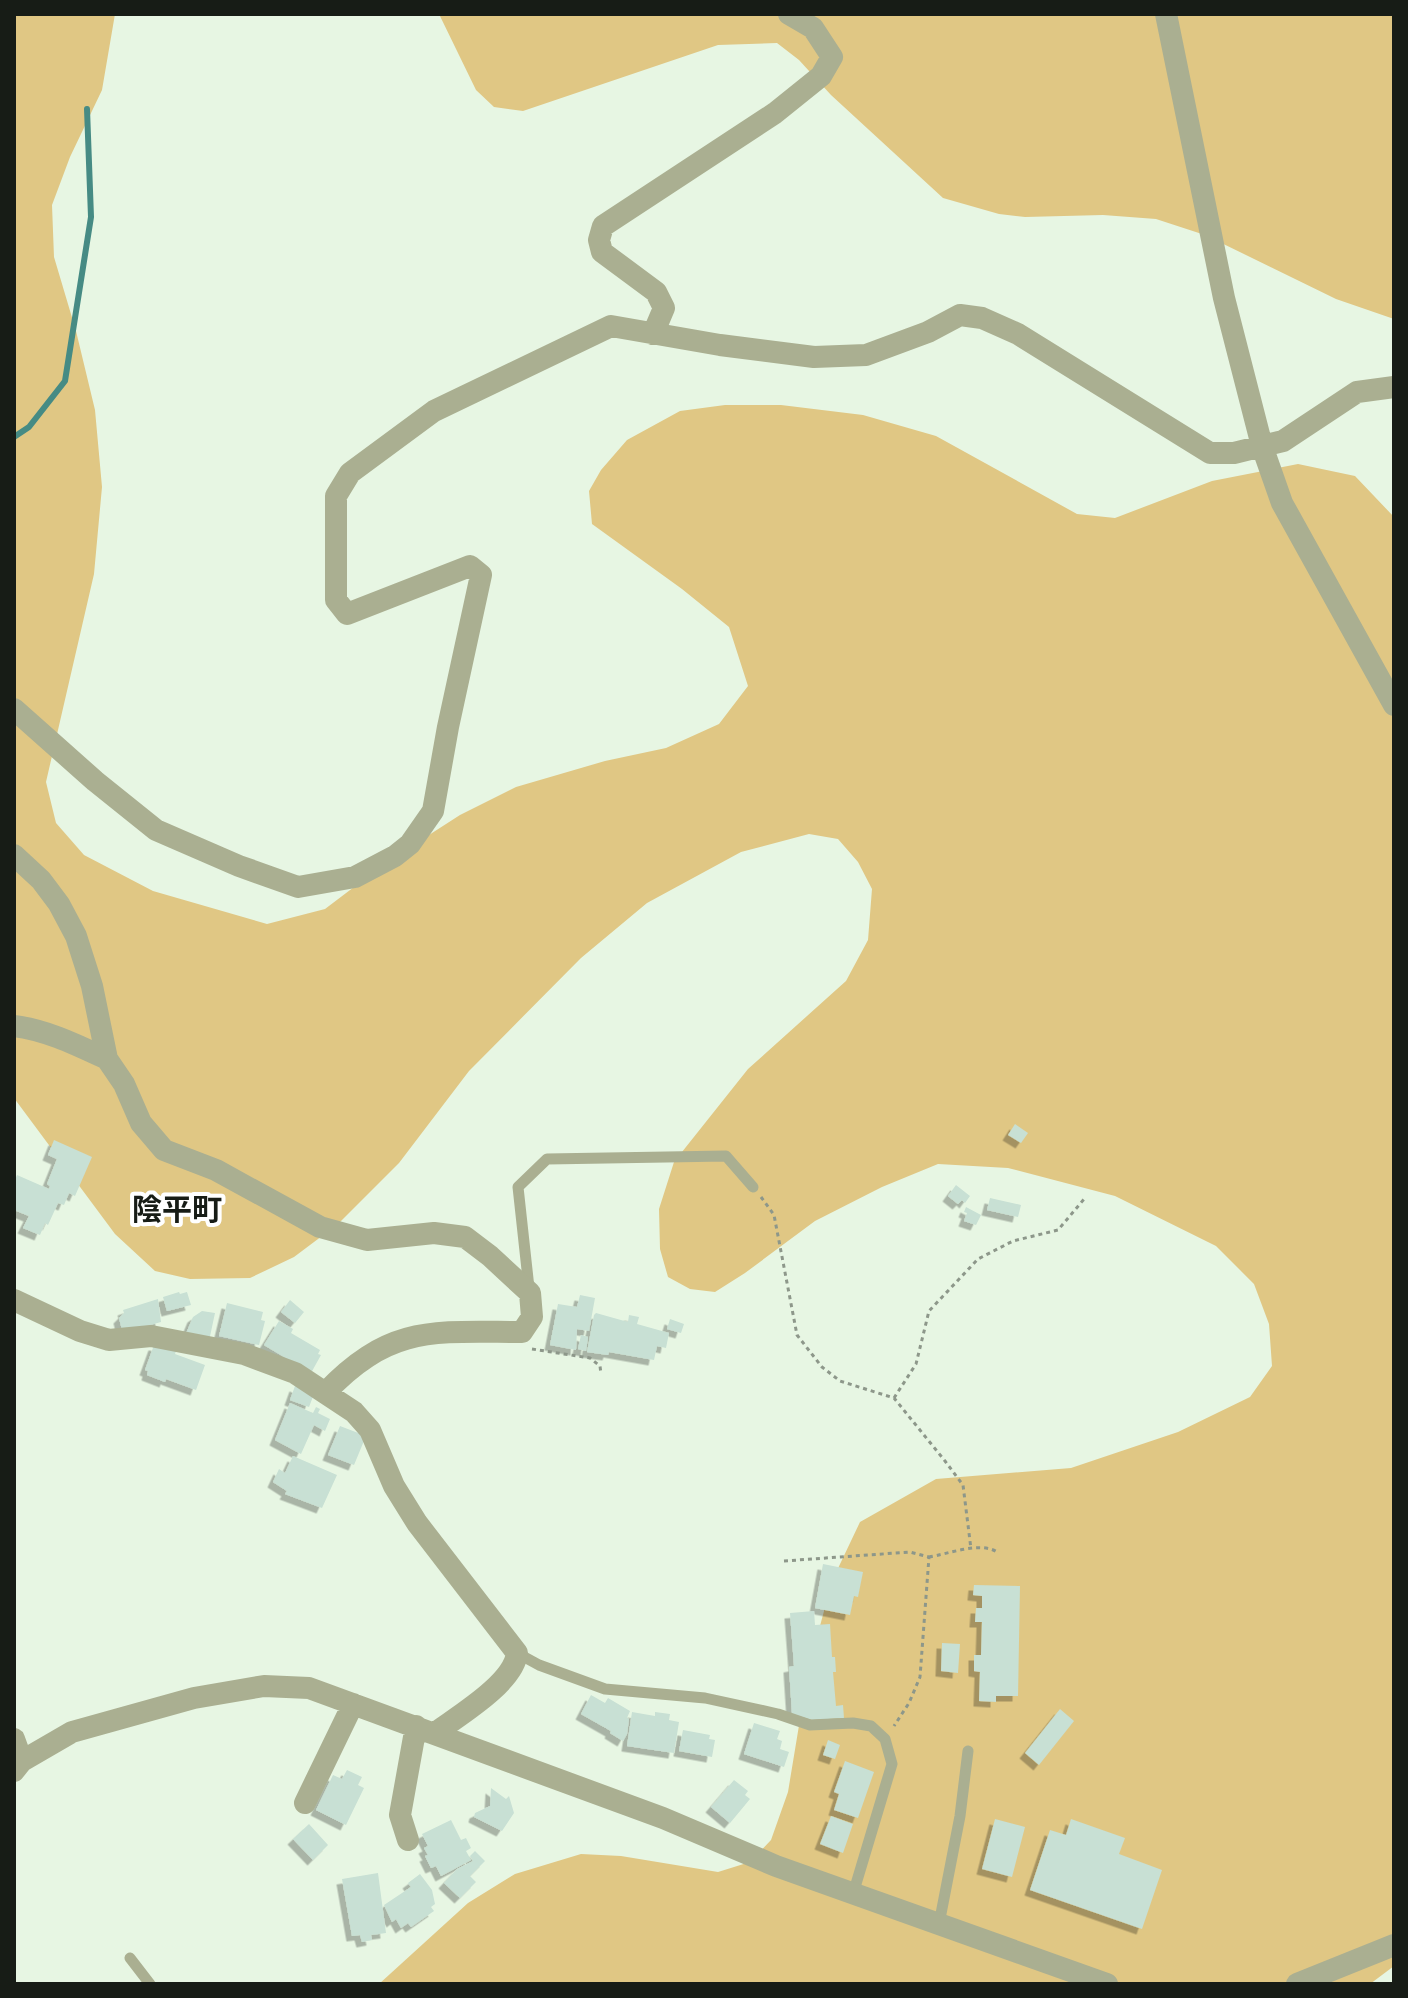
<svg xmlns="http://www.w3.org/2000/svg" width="1408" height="1998" font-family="'Fira Sans Condensed','Noto Sans JP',sans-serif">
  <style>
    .green { fill: #e0c784 }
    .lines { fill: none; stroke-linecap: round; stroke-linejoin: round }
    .stream { stroke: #468b84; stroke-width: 6 }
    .building { fill: #c8e0d4; filter: url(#shadow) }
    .path { stroke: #8d978a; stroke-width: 3; stroke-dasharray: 4 4; stroke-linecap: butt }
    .lane { stroke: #aaaf91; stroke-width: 11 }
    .street { stroke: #aaaf91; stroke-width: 22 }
    .labels { text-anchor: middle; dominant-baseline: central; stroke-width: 8; stroke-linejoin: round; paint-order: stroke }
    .quarter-label { font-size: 30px; font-weight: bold; fill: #171c16; stroke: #fff }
  </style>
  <defs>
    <filter id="shadow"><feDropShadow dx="-5.5" dy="5.5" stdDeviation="0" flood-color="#0004"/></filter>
  </defs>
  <rect width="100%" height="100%" fill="#e7f6e3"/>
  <!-- green -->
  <path class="green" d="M14,14h101l-13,76 -32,67 -18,48 2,52 22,74 19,79 7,77 -8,87 -48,208 10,41 28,32 69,36 114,33 58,-15 62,-47 73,-47 56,-28 89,-26 61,-13 53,-24 29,-38 -19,-59 -47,-38 -90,-65 -3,-33 12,-21 26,-30 53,-29 45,-6h56l82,10 73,21 141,78 38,4 97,-37 86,-17 57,12 39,41v1449l-24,18h-991l89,-81 47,-29 66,-20 40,2 97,16 32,-10 21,-22 17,-48 20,-121 24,-90 28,-59 76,-43 135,-11 107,-36 72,-35 22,-31 -3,-42 -15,-40 -38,-38 -101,-50 -107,-28 -70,-4 -56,23 -67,34 -70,52 -30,19 -25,-3 -22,-12 -8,-28 -1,-40 15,-47 74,-93 98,-88 22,-41 4,-51 -14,-27 -20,-23 -29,-5 -68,18 -94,51 -66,55 -112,113 -70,92 -61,61 -44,33 -44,21 -60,1 -35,-8 -40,-37 -101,-136z
    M439,14h955v305l-58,-20 -131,-64 -49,-16 -53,-4 -78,2 -26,-3 -56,-16 -112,-103 -32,-35 -22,-17 -59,2 -195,66 -29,-4 -18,-17z"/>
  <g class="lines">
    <!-- stream -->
    <path class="stream" d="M14,437l15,-10 36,-46 26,-164 -4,-108"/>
  </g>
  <!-- building -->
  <path class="building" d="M1015,1124l13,9 -7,10 -13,-8z
    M54,1140l38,17 -17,39 -6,-3 -5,12 -6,-2 -10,22 -3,-2 -5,12 -17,-7 6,-12 -15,-6v-28l3,-7 32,14 1,-3 -3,-2 10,-25 -9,-4z
    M956,1185l14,11 -5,7 -3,-3 -4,4 -10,-8z
    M990,1198l31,7 -3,12 -31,-7z
    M966,1207l15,8 -5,10 -12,-4 3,-8 -3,-1z
    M179,1292l1,2 7,-2 4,13 -24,6 -4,-14z
    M580,1295l15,3 -6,33 -12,-2 -1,21 -26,-5 8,-41 19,3z
    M158,1299l3,23 -33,9 -6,-1 -3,-12 5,-5 -1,-3z
    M290,1300l14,12 -9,11 -14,-11z
    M227,1303l36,9 -2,8 4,1 -6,24 -40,-9z
    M202,1311l13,2 -6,28 -24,-5 8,-19z
    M596,1313l32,9 1,-7 10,2 -2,7 32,9 -3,15 -9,-2 -3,14 -45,-8 -1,3 -21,-3 7,-37z
    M670,1319l14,5 -3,9 -14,-4z
    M279,1321l14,8 -2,4 29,17 -2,4 3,1 -10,18 -47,-28z
    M581,1335l7,2 -2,14 -8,-2z
    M154,1345l23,3 -2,6 30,11 -9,25 -30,-11 -1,3 -18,-7 1,-4 -3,-1z
    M295,1386l19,8 -5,13 -19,-7z
    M290,1403l23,10 3,-6 4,2 -2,4 12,6 -5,12 -11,-6 -13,29 -26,-14z
    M340,1426l26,10 -12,29 -26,-10z
    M293,1456l44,19 -15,33 -37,-14 2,-3 -14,-9 6,-13 6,4z
    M823,1564l40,8 -5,25 -4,-1 -4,19 -35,-7z
    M974,1585l46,1 -2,110h-22v6l-17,-1 1,-29 -6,-1v-16h7l1,-33h-7l1,-14h6v-12l-9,-1z
    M814,1611l1,14 15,-1 2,33h3l1,15h-3l3,34 7,-1 1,13 -32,2 -20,-6 -3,-47 5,-1 -4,-53z
    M942,1643l18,1 -2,29 -17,-2z
    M591,1695l14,8 3,-5 22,13 -3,7 2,1 -2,15 -4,7 -13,-8 1,-2 -30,-17z
    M1060,1709l14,12 -35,44 -14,-12z
    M632,1712l23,4v-4l15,2 -1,6 10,2 -5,31 -47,-7z
    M754,1723l26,8 -3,8 5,2 -2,8 9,3 -5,15 -40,-13z
    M683,1730l27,5 -1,4 6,1 -3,17 -33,-6z
    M828,1740l12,5 -5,14 -12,-4z
    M845,1761l29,11 -16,46 -24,-8 5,-16 -5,-2z
    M347,1770l15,7 -4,8 6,3 -18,37 -30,-15 17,-35 9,4z
    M734,1780l14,11 -3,4 5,4 -20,24 -19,-16z
    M491,1788l15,11 3,-3 5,17 -12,18 -28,-14 1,-4 15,-7z
    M831,1816l22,8 -10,29 -23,-9z
    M995,1819l30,8 -13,50 -30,-8z
    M1071,1819l54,19 -6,16 43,16 -20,59 -112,-39 20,-60 16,5z
    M451,1820l10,20 5,-2 5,10 -5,3 5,9 -30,16 -5,-10 -5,2 -6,-12 3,-1 -4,-7 4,-2 -6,-12z
    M309,1824l19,21 -15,15 -20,-21z
    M475,1851l10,10 -15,15 6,6 -16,16 -16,-15 13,-14 16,-8 -3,-5z
    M378,1873l8,60 -15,2 1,5 -10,2 -2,-7 -8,1 -10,-57z
    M420,1874l12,16 3,14 -4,3 3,4 -23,16 -3,-4 -7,5 -5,-9 -4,3 -8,-17 27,-18 -3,-4z"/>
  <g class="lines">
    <!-- path -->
    <path class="path" d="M761,1197l13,18 23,120 25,32 18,14 54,17 51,63 18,24 8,64
      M532,1349l58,9 10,8 1,8
      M894,1398l22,-34 13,-53 49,-52 35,-18 45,-11 27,-32
      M929,1557c19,-3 52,-16 68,-5
      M784,1561l126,-9 19,5 -9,120 -11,26 -15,23"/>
    <!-- lane -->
    <path class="lane" d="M529,1288l-11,-101 29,-28 179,-3 27,31
      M517,1653l22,12 66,24 100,9 73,16 32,11 43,-2 18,3 14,13 7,25 -39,130
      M939,1924l21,-108 8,-65
      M130,1958l20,26"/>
    <!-- street -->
    <path class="street" d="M1166,14l58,284 38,148 20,57 112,202
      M653,334l11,-26 -8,-16 -54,-40 -3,-12 4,-14 172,-113 46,-37 11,-19 -19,-29 -24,-14
      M14,709l81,72 61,49 83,36 59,21 57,-10 40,-21 15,-12 23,-33 15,-84 33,-152 -11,-9 -123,48 -11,-14v-104l14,-23 84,-62 177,-85 109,19 94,12 52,-2 62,-23 32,-17 22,3 36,16 192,119h24l49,-12 74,-49 37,-5
      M14,855l27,25 18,24 17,32 16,50 15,73 17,25 17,39 23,27 52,20 104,57 47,13 67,-7 31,4 25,19 40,37 2,24 -10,15c-87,0 -131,-8 -196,60
      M14,1026c33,4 63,19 93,33
      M14,1300l66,31 29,9 42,-4 93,18 51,19 59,39 16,18 24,56 23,37 100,130c-3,30 -59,63 -82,80
      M14,1739l8,22
      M14,1771l8,-10 50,-29 122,-34 70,-12 45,2 354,130 113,48 331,118
      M305,1803l48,-99
      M408,1840l-8,-25 16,-89
      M1297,1984l97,-39"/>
  </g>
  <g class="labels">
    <!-- quarter labels -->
    <g class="quarter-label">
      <text x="177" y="1210">陰平町</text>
    </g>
  </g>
  <!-- border -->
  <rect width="1408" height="1998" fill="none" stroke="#171c16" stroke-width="32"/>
</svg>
